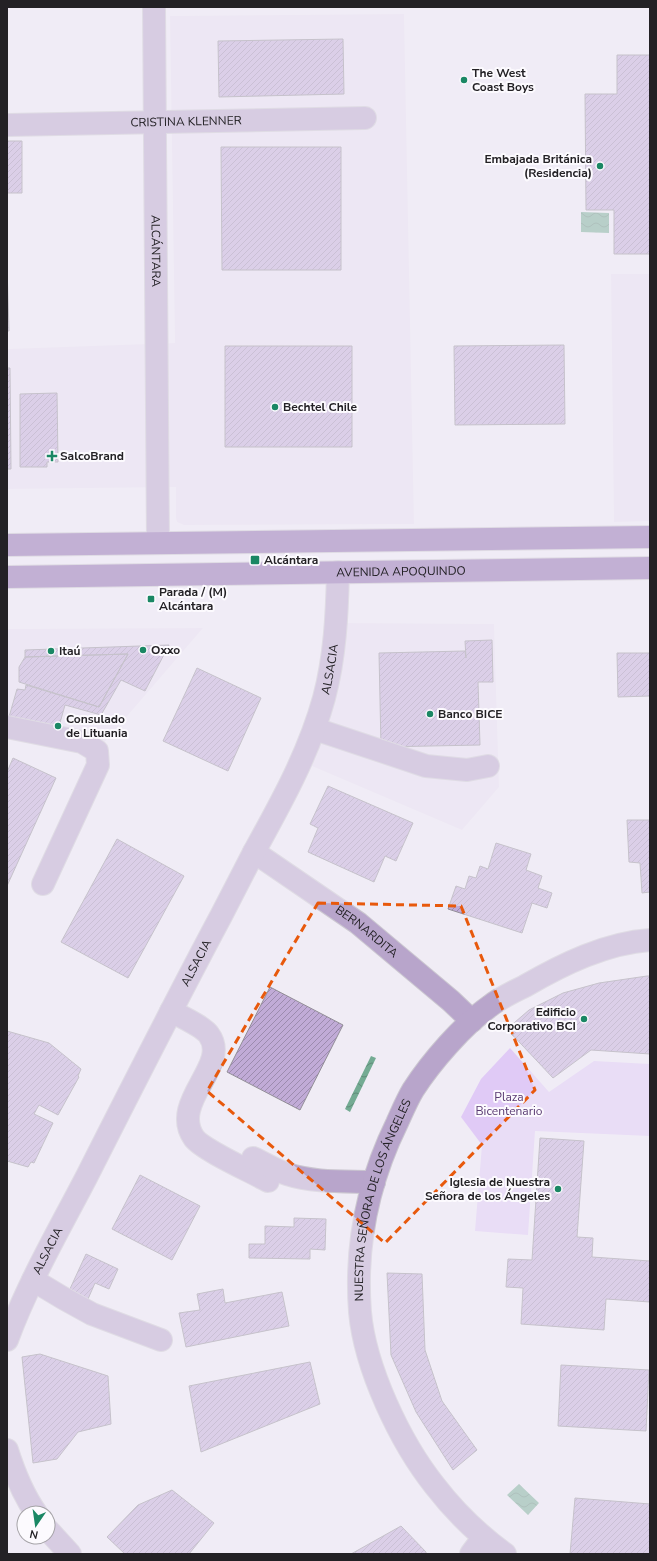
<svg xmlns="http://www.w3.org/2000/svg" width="657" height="1561" font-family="'Nunito Sans',sans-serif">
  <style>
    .built { fill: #e9e1f1 }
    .green { fill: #e0caf6 }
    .water { fill: url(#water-waves) }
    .building { fill: url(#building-hatch); stroke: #928e97 }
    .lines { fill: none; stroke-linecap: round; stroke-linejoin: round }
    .minor-casing { stroke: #cbc7d0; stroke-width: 24 }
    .major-casing { stroke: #cbc7d0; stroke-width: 24 }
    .minor { stroke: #b8a5cb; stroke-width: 22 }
    .major { stroke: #8a66aa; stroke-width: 22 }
    .marked { fill: none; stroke: #e8590c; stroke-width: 3; stroke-dasharray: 8 5; stroke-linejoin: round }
    .poi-dot { fill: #1a8764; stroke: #fcfafe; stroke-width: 1.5 }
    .labels { text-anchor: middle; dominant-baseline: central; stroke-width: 4; stroke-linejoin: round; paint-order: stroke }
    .poi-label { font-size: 12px; font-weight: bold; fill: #232125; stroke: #fcfafe; text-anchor: start }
    .street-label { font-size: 12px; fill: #232125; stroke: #fcfafe }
    .park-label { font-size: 12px; fill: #583971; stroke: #fcfafe }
  </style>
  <defs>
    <pattern id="water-waves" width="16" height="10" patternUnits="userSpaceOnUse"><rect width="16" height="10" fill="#74ab93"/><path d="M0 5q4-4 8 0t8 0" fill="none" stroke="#5f8b78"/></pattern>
    <pattern id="building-hatch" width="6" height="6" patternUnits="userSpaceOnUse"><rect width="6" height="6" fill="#c1abd7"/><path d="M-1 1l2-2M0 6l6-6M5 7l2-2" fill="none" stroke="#9c8bae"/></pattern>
  </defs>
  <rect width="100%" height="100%" fill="#f0ecf5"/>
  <!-- built -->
  <path class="built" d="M404,14l10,510 -230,1 -7,-3 -1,-4v-31l-169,2v-140l168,-6 -5,-327z
    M611,274h39v247l-36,1z
    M342,623l152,1 5,163 -37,43 -150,-64 20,-66z
    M203,628l-106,123 -90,-25v-97z"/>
  <!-- green -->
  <path class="green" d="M510,1048l39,44 45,-31 56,3v72l-115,-5 -7,104 -53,-4 7,-86 -21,-28 20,-38z"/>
  <!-- water -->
  <path class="water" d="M581,212l28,1v20l-28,-1z
    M371,1056l5,2 -26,54 -5,-3z
    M519,1484l20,19 -11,12 -21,-20z"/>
  <!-- building -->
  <path class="building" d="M343,39l1,55 -125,3 -1,-56z
    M617,55h33v199h-36v-44h-28l-1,-116h32z
    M7,141h15v52h-15z
    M221,147h120v123h-119z
    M7,266l2,65h-2z
    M564,345l1,79 -110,1 -1,-79z
    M225,346h127v101h-127z
    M7,368h3l1,101h-4z
    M57,393l1,69h-11v5h-27v-73z
    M492,640l1,42h-15l2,63 -99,2 -2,-94 86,-2 1,7 -1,-17z
    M169,645l-24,46 -24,-11 -20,35 -36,-10 -7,25 -49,-13 8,-28 8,1 1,-5 73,22 29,-53 -103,3v-7z
    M617,653h33v43l-32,1z
    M128,654l-29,53 -80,-25v-15l6,-10z
    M197,668l64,30 -33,73 -65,-30z
    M13,758l43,20 -49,108v-114z
    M328,786l85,37 -17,38 -11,-5 -11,26 -66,-30 10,-24 -8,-4z
    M627,820h23v72l-8,1 -2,-30 -11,-1z
    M117,839l67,37 -56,102 -67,-36z
    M496,843l35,11 -5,16 16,6 -4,12 14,5 -5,15 -15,-5 -10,30 -74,-24 8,-23 9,3 4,-13 7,2 4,-12 8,3z
    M647,976h3v78l-59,-4 -38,28 -46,-49 22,-19 34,-17 36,-10z
    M270,987l73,38 -43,85 -73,-38z
    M7,1031l42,12 32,26 -3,7 1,1 -21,38 -19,-10 -5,9 19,9 -19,40 -3,-1 -3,5 -21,-6z
    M540,1138l44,3 -7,96 16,1 -1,19 58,4v41l-44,-3 -2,31 -83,-6 2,-36 -17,-1 2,-28 24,1z
    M140,1175l60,31 -28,54 -60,-31z
    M294,1218l32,1 -1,31 -15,-1v10l-61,-1v-14h16v-18l29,1z
    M86,1254l32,15 -9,20 -14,-6 -7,16 -19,-8z
    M387,1273l35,1 3,76 17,51 35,49 -24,20 -37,-58 -25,-57z
    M223,1289l2,14 57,-11 7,34 -103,21 -7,-34 21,-3 -3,-16z
    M40,1354l68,22 3,48 -33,8 -21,27 -24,4 -11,-106z
    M310,1362l10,42 -119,48 -12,-66z
    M561,1365l88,5 -3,61 -88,-5z
    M172,1490l42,33 -25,31h-64l-18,-17 31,-32z
    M575,1498l75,6v50h-80z
    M401,1526l25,26v2h-75z"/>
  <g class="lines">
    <defs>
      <g id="minor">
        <path id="s1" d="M154,7l4,536"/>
        <path id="s2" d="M7,125l358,-7"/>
        <path d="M7,727l75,15 15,9 1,14 -55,119"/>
        <path d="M315,729l111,37 41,4 21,-4"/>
        <path id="s3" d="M254,852l104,71 93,78 21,20"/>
        <path d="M171,1011c9,5 33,16 38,24 22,30 -40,67 -15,103 9,12 58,34 74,43"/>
        <path d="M253,1158c11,5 22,12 34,16 27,9 58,7 87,8"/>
        <path d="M33,1280l30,18 29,16 69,26"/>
        <path id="s4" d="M7,1340c21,-57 52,-110 80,-164 44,-87 88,-174 134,-260 11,-21 22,-43 33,-64 27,-49 55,-99 70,-154 11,-41 13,-83 14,-126"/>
        <path d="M7,1450c7,22 15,43 29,63"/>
        <path d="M48,1530l22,24"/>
        <path d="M471,1554l12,-16"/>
        <path id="s5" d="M505,1554c-26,-19 -50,-42 -70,-68 -35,-44 -70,-118 -75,-174 -5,-65 8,-130 37,-189 5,-11 10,-23 16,-33 18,-28 50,-65 77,-84 10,-8 23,-14 35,-20 38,-22 81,-43 125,-46"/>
      </g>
      <g id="major">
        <path d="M7,545l643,-8"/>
        <path id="s6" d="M7,577l643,-9"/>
      </g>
    </defs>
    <!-- minor casing -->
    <use href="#minor" class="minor-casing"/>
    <!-- major casing -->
    <use href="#major" class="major-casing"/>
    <!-- minor -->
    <use href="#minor" class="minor"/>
    <!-- major -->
    <use href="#major" class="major"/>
  </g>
  <!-- marked area -->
  <path d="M0 0H657V1561H0ZM318,903l143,3 74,184 -150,153 -178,-152z" fill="#f0ecf5" fill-opacity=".55" fill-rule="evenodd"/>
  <path class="marked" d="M318,903l143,3 74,184 -150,153 -178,-152z"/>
  <!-- markers -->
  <g class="poi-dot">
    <circle cx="464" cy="80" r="4"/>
    <circle cx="600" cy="166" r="4"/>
    <circle cx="275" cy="407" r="4"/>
    <path d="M50 450h4v4h4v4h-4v4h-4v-4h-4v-4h4z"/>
    <rect x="250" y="555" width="10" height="10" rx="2"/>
    <rect x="147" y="595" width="8" height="8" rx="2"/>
    <circle cx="143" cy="650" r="4"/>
    <circle cx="51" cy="651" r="4"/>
    <circle cx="430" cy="714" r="4"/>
    <circle cx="58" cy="726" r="4"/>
    <circle cx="584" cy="1019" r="4"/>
    <circle cx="558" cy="1189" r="4"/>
  </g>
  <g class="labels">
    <!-- poi labels -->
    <g class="poi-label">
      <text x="472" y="73">The West<tspan x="472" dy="14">Coast Boys</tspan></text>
      <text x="592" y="159" text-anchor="end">Embajada Británica<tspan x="592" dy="14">(Residencia)</tspan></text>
      <text x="283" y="407">Bechtel Chile</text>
      <text x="60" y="456">SalcoBrand</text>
      <text x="264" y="560">Alcántara</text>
      <text x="159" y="592">Parada / (M)<tspan x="159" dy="14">Alcántara</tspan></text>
      <text x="151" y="650">Oxxo</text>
      <text x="59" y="651">Itaú</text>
      <text x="438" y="714">Banco BICE</text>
      <text x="66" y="719">Consulado<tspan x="66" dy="14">de Lituania</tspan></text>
      <text x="576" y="1012" text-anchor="end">Edificio<tspan x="576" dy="14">Corporativo BCI</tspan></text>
      <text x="550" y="1182" text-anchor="end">Iglesia de Nuestra<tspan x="550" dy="14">Señora de los Ángeles</tspan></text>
    </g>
    <!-- street labels -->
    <g class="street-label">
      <text stroke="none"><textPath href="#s2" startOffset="179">CRISTINA KLENNER</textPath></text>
      <text stroke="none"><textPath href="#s1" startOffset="244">ALCÁNTARA</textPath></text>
      <text stroke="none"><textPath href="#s6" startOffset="394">AVENIDA APOQUINDO</textPath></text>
      <text stroke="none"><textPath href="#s4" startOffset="746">ALSACIA</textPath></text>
      <text stroke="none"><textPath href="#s3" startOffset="138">BERNARDITA</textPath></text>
      <text stroke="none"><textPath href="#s4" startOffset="422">ALSACIA</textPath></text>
      <text stroke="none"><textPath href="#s5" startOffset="405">NUESTRA SEÑORA DE LOS ÁNGELES</textPath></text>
      <text stroke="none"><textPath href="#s4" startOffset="98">ALSACIA</textPath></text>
    </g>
    <!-- park labels -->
    <g class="park-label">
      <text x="509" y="1097">Plaza<tspan x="509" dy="14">Bicentenario</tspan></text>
    </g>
  </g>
  <!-- border -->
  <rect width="657" height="1561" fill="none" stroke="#232125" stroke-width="16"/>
  <!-- north arrow -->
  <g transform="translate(36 1525) rotate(193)"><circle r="19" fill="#fcfafe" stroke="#a5a3a7"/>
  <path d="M0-3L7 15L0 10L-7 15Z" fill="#1a8764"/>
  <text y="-6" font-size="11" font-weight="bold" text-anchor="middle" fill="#232125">N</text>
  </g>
</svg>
